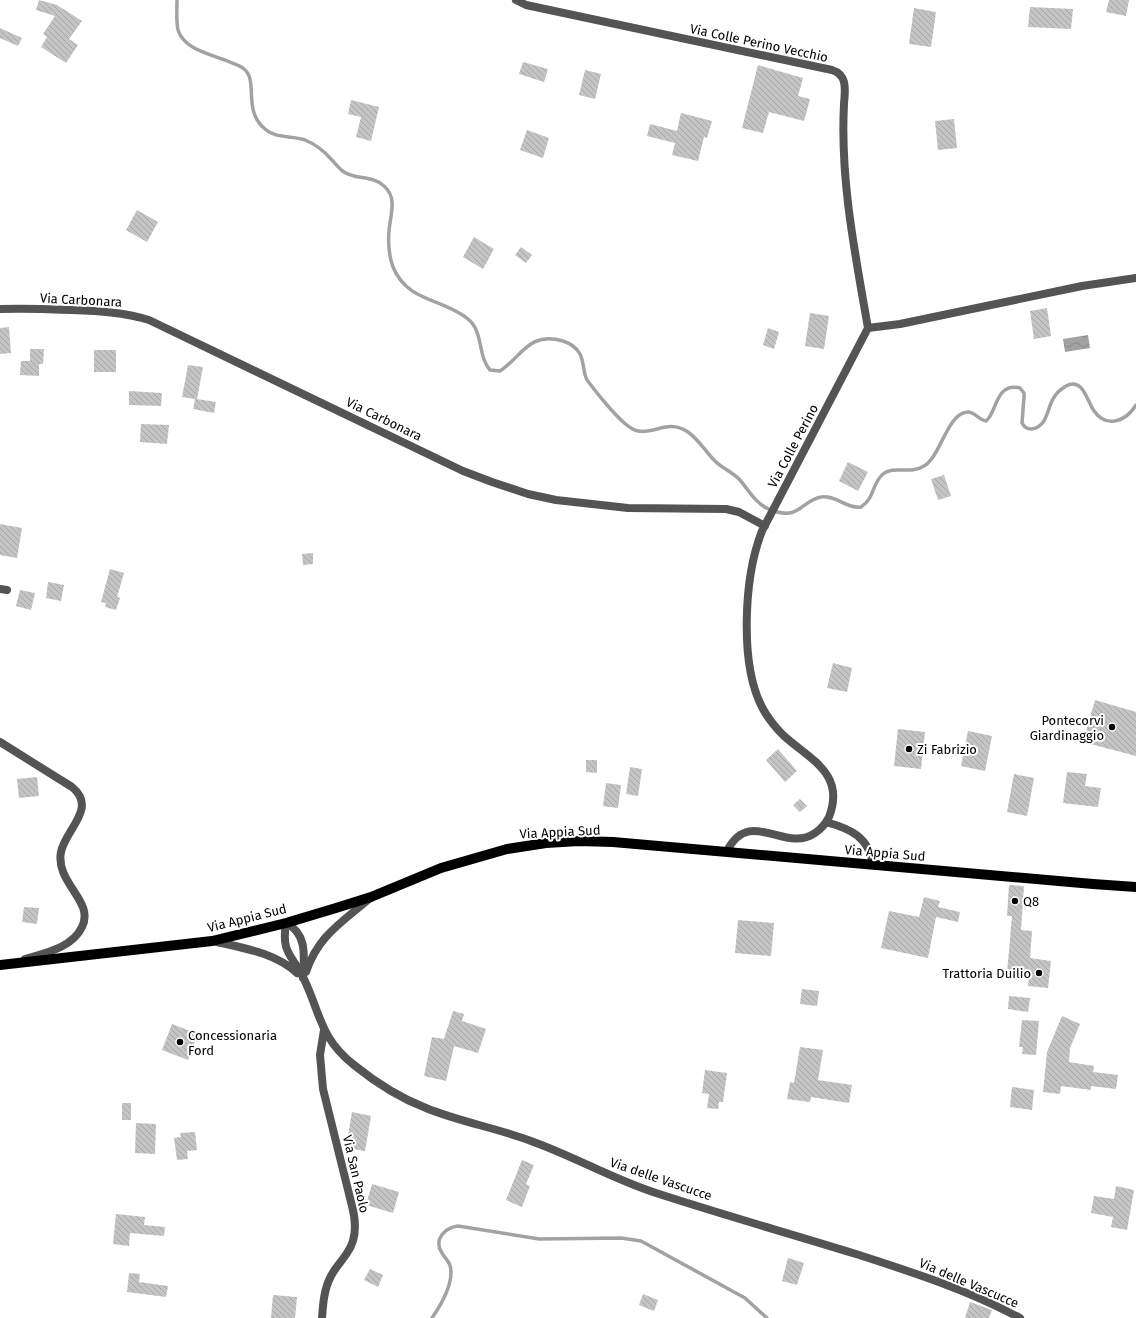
<svg xmlns="http://www.w3.org/2000/svg" width="1136" height="1318" font-family="'Fira Sans',sans-serif">
  <style>
    .water { fill: url(#water-waves) }
    .lines { fill: none; stroke-linecap: round; stroke-linejoin: round }
    .stream { stroke: #a2a2a2; stroke-width: 3.5 }
    .building { fill: url(#building-back-hatch) }
    .street { stroke: #545454; stroke-width: 8 }
    .primary { stroke: #000; stroke-width: 10 }
    .poi-dot { fill: #000; stroke: #fff; stroke-width: 1.5 }
    .labels { text-anchor: middle; dominant-baseline: central; stroke-width: 4; stroke-linejoin: round; paint-order: stroke }
    .street-label { font-size: 13px; fill: #000; stroke: #fff }
    .poi-label { font-size: 13px; fill: #000; stroke: #fff; text-anchor: start }
  </style>
  <defs>
    <pattern id="water-waves" width="16" height="10" patternUnits="userSpaceOnUse"><rect width="16" height="10" fill="#a2a2a2"/><path d="M0 5q4-4 8 0t8 0" fill="none" stroke="#8a8a8a"/></pattern>
    <pattern id="building-back-hatch" width="6" height="6" patternUnits="userSpaceOnUse"><rect width="6" height="6" fill="#c4c4c4"/><path d="M-1 5l2 2M0 0l6 6M5-1l2 2" fill="none" stroke="#a7a7a7"/></pattern>
  </defs>
  <rect width="100%" height="100%" fill="#fff"/>
  <!-- water -->
  <path class="water" d="M1088,335l2,13 -25,4 -2,-13z"/>
  <g class="lines">
    <!-- stream -->
    <path class="stream" d="M177,0c0,10 -1,21 1,30 6,19 31,24 47,30 6,3 14,5 19,9 15,12 -2,41 21,60 11,10 26,6 40,11 10,4 19,11 26,19 5,5 8,10 13,13 12,8 28,3 40,14 14,12 6,30 5,45 -1,12 0,25 4,36 15,36 50,31 75,52 16,13 9,36 22,51l10,1c22,-14 28,-40 63,-30 7,2 13,6 17,13 4,8 3,18 7,26 10,13 37,49 51,51 18,3 30,-12 50,1 11,8 18,20 27,29 7,7 17,11 24,18 10,11 17,26 32,31 29,11 31,-10 50,-13 15,-2 26,12 40,10 14,-9 11,-24 22,-33 11,-9 27,1 41,-8 17,-10 23,-52 43,-54 8,-1 11,8 19,9 11,-8 9,-39 34,-33l4,5v4l-2,26c2,4 4,6 9,6 16,-1 16,-20 22,-30 3,-6 8,-10 13,-13 17,-9 21,15 28,25 13,18 32,10 42,-6
      M432,1318c9,-13 19,-30 19,-46 0,-10 -5,-12 -9,-19 -9,-14 3,-25 16,-27l81,13 82,-1 20,3 104,57 22,20"/>
  </g>
  <!-- building -->
  <path class="building" d="M39,0l18,5 25,16 -13,18 9,6 -12,18 -25,-16 6,-10 -4,-3 12,-18 -19,-6z
    M1109,0h20l-3,16 -20,-4z
    M1030,7l43,2 -2,20 -43,-2z
    M914,8l22,4 -5,35 -22,-3z
    M0,28l22,10 -4,8 -18,-8z
    M523,62l25,7 -4,13 -25,-8z
    M758,65l45,13 -5,18 12,3 -6,22 -35,-9 -6,21 -21,-5z
    M585,70l16,4 -6,25 -16,-4z
    M351,100l28,7 -8,34 -15,-4 5,-20 -13,-3z
    M681,113l31,8 -5,17 -3,-1 -6,24 -26,-6 3,-12 -28,-7 3,-12 27,7z
    M954,119l3,29 -19,2 -3,-29z
    M527,130l22,8 -6,20 -23,-8z
    M137,210l21,12 -11,20 -21,-12z
    M474,237l20,12 -11,20 -20,-12z
    M521,247l11,8 -6,8 -11,-8z
    M1047,308l4,28 -17,3 -4,-28z
    M810,313l19,3 -5,33 -19,-3z
    M9,327l2,26 -11,1v-26z
    M768,328l11,4 -5,17 -11,-4z
    M30,349h14l-1,15h-4v12l-19,-1 1,-14h9z
    M94,350h22v22h-22z
    M188,365l15,2 -6,32 19,3 -2,11 -21,-4 2,-10 -13,-2z
    M129,391l33,2 -1,13 -32,-1z
    M141,424l28,1 -2,19 -27,-2z
    M848,462l20,10 -10,19 -19,-10z
    M944,475l7,21 -13,4 -7,-21z
    M0,524l22,4 -5,30 -17,-3z
    M313,553v11l-10,1 -1,-11z
    M110,569l14,4 -7,24 3,1 -4,12 -11,-3 1,-4 -5,-1z
    M48,582l16,3 -3,16 -15,-3z
    M20,590l15,3 -4,17 -15,-4z
    M833,663l19,5 -5,24 -20,-4z
    M1095,700l41,12v44l-53,-14z
    M898,729l27,3 -4,37 -27,-3z
    M968,731l24,5 -7,35 -24,-5z
    M778,749l19,22 -12,11 -19,-22z
    M586,760h11v13l-11,-1z
    M630,767l12,2 -4,27 -12,-2z
    M1067,772l20,2 -2,12 16,2 -3,19 -35,-4z
    M1014,774l20,4 -7,38 -20,-4z
    M37,777l2,19 -20,2 -2,-19z
    M606,783l15,2 -3,23 -15,-2z
    M800,799l7,7 -7,6 -7,-7z
    M1009,885l15,1 -3,44 11,1 -2,27 21,3 -3,27 -20,-2 1,-11 -22,-2 5,-57h-5z
    M924,897l16,4 -2,6 22,5 -2,10 -22,-5 -8,41 -47,-10 8,-37 30,6z
    M24,907l15,1 -2,16 -15,-2z
    M738,920l36,3 -3,33 -36,-3z
    M802,989l17,2 -2,15 -17,-2z
    M1009,996l21,2 -2,14 -20,-3z
    M453,1011l11,3 -2,7 24,8 -8,24 -24,-7 -8,35 -22,-5 8,-39 12,2z
    M1062,1016l18,8 -10,24 -1,14 25,4 -1,6 25,3 -2,14 -25,-3v4l-30,-4 -1,8 -17,-2 4,-40z
    M1022,1020l17,1 -3,34 -14,-1 1,-7h-4z
    M172,1024l26,10 -10,26 -26,-10z
    M800,1047l23,3 -5,30 34,5 -3,18 -38,-6 -1,5 -23,-3 3,-17 4,1z
    M705,1070l22,3 -4,29h-4l-1,7 -11,-1 2,-14 -7,-1z
    M1012,1087l22,3 -2,20 -22,-3z
    M122,1103h9v17h-9z
    M352,1112l19,4 -6,35 -19,-3z
    M136,1123l20,1 -1,30 -20,-1z
    M195,1132l2,18 -10,1 1,8 -11,1 -3,-22 7,-1 -1,-4z
    M522,1160l12,5 -8,19 4,2 -8,21 -16,-7z
    M372,1184l27,8 -6,21 -27,-8z
    M1116,1186l18,4 -7,40 -16,-3 2,-10 -22,-4 3,-17 20,3z
    M116,1214l29,3 -1,8 21,2 -1,9 -34,-3 -1,13 -16,-2z
    M788,1258l16,5 -7,22 -15,-4z
    M370,1269l13,6 -5,12 -14,-7z
    M129,1273l11,1 -1,8 29,4 -2,11 -39,-5z
    M643,1294l15,6 -4,11 -15,-6z
    M273,1295l24,2 -2,21h-24z
    M970,1302l22,8 -3,8h-24z"/>
  <g class="lines">
    <!-- street -->
    <path class="street" d="M516,0l10,5 306,65c16,5 13,20 12,34 -4,76 11,149 24,224
      M0,309c24,-1 47,0 71,1 26,1 53,2 78,10l314,151 29,11 36,12 28,6 72,8 98,1 13,3 26,14
      M0,589l7,1
      M0,742l72,45c26,21 -7,43 -11,65 -6,31 34,49 21,75 -10,21 -37,26 -57,32
      M826,822c25,7 43,15 47,43
      M727,851c23,-45 58,3 88,-18 6,-4 11,-10 14,-16 17,-44 -20,-58 -46,-82 -8,-8 -15,-17 -20,-26 -24,-44 -19,-132 -1,-178l106,-203 32,-4 182,-38 54,-8
      M213,941c29,7 61,11 84,32
      M306,972c12,-36 35,-49 63,-73
      M303,978c1,-20 5,-44 -17,-55 -5,31 6,31 18,56 17,36 16,59 50,86 21,17 46,33 72,43 34,14 71,20 105,33 42,15 80,37 122,51 67,22 135,41 203,62 56,18 112,36 164,64
      M322,1318c1,-14 2,-29 9,-42 4,-8 11,-15 16,-23 10,-14 9,-32 5,-47l-29,-117 -3,-34 4,-25"/>
    <!-- primary -->
    <path class="primary" d="M0,965l212,-24 74,-18 50,-15 35,-11 70,-29 66,-19 39,-6 33,-2 34,1 480,42 43,3"/>
  </g>
  <!-- markers -->
  <g class="poi-dot">
    <circle cx="1112" cy="727" r="4"/>
    <circle cx="909" cy="749" r="4"/>
    <circle cx="1015" cy="901" r="4"/>
    <circle cx="1039" cy="973" r="4"/>
    <circle cx="180" cy="1042" r="4"/>
  </g>
  <g class="labels">
    <!-- street labels -->
    <g class="street-label">
      <text transform="translate(759 43) rotate(12)">Via Colle Perino Vecchio</text>
      <text transform="translate(81 300) rotate(3)">Via Carbonara</text>
      <text transform="translate(384 419) rotate(26)">Via Carbonara</text>
      <text transform="translate(793 446) rotate(-62)">Via Colle Perino</text>
      <text transform="translate(560 832) rotate(-3)">Via Appia Sud</text>
      <text transform="translate(885 853) rotate(5)">Via Appia Sud</text>
      <text transform="translate(247 918) rotate(-14)">Via Appia Sud</text>
      <text transform="translate(356 1174) rotate(77)">Via San Paolo</text>
      <text transform="translate(661 1179) rotate(19)">Via delle Vascucce</text>
      <text transform="translate(969 1283) rotate(23)">Via delle Vascucce</text>
    </g>
    <!-- poi labels -->
    <g class="poi-label">
      <text x="1104" y="720" text-anchor="end">Pontecorvi<tspan x="1104" dy="15">Giardinaggio</tspan></text>
      <text x="917" y="749">Zi Fabrizio</text>
      <text x="1023" y="901">Q8</text>
      <text x="1031" y="973" text-anchor="end">Trattoria Duilio</text>
      <text x="188" y="1035">Concessionaria<tspan x="188" dy="15">Ford</tspan></text>
    </g>
  </g>
</svg>
